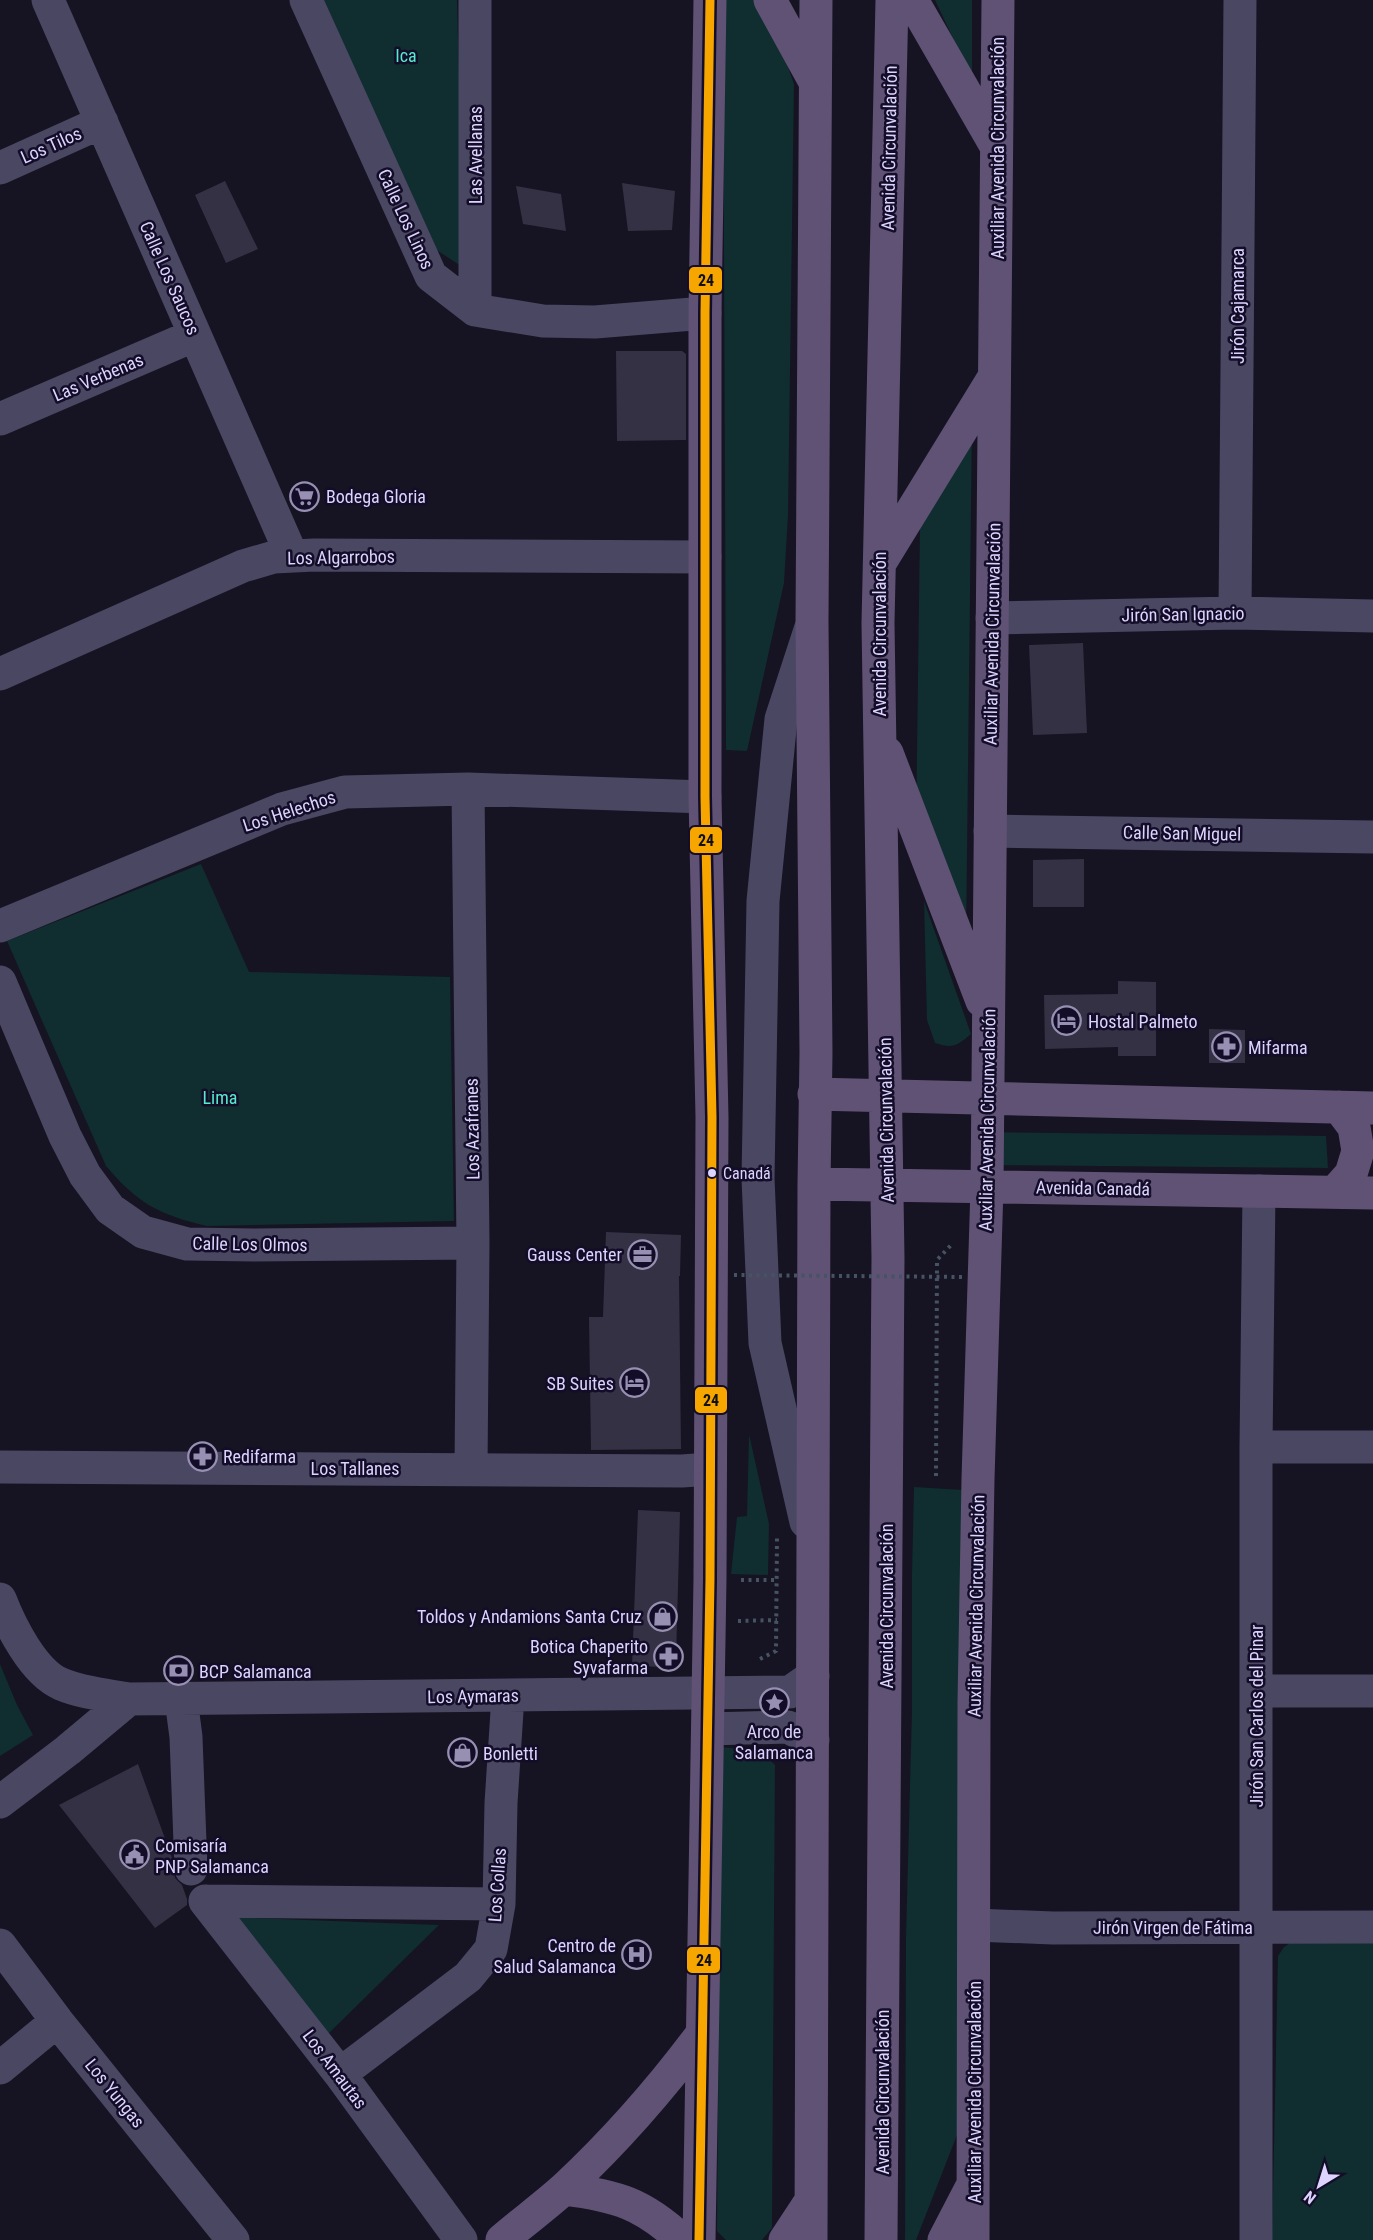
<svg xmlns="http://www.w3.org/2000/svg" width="1373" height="2240" font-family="'Roboto Condensed',sans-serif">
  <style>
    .green { fill: #102d30 }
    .building { fill: #353144 }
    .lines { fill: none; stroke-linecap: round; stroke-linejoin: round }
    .path { stroke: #455363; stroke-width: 4; stroke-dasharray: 3 4.5; stroke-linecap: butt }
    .minor { stroke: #4a4763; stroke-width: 33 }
    .major { stroke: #605274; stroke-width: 33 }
    .path-bridge { stroke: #455363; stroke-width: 4; stroke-dasharray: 3 4.5; stroke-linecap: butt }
    .bus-1-casing { stroke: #130d28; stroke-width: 14 }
    .bus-1 { stroke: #f7a600; stroke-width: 9 }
    .bus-dot { fill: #dcd4ff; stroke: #130d28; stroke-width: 2 }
    .labels { text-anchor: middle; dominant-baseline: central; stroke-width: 5; stroke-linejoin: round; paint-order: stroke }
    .bus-label { font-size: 16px; fill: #dcd4ff; stroke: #130d28; text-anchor: start }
    .park-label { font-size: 18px; fill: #54ebd0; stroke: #130d28 }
    .street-label { font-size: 18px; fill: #dcd4ff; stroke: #130d28 }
    .poi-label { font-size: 18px; fill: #dcd4ff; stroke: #130d28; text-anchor: start }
    .line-badge { stroke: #130d28; stroke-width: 2 }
    .pale-badge-label { font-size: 16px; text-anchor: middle; font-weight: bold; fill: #111 }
  </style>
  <rect width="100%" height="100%" fill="#161322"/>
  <!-- green -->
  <path class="green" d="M324,0h133l7,268 -32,-21z
    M723,0h33l29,58 9,26 -6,432 -4,67 -37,168 -21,-1z
    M935,0h37v79z
    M972,420l-6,524 -50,-117 4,-301z
    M201,864l48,108 201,5 4,244 -247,5c-47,-11 -69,-22 -101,-60l-99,-225z
    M924,901l47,133c-14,12 -18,15 -36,9l-8,-23z
    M977,1132l349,4 2,32 -349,-3z
    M749,1434l20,90 -1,51 -37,-1 6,-57 10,-1z
    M914,1487l49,3 -6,645 -41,105h-11l1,-303 6,-227v-135z
    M0,1664l17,41 16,30 -33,21z
    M721,1747l40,4 14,14 -3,463 -10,12h-36l-9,-9z
    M227,1917l212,8 -114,112z
    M1373,1940v300h-101l6,-284 6,-9 9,-6z"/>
  <!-- building -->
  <path class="building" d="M225,181l33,68 -32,14 -31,-68z
    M622,183l53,8 -3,39 -44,1z
    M516,186l45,8 5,37 -43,-7z
    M616,351h66l4,3v86l-69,1z
    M1083,643l4,90 -54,2 -4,-90z
    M1084,859v48h-51v-47z
    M1118,981l38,1v74h-38v-9l-73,2 -1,-54 74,-1z
    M1209,1029l36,1v33h-36z
    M606,1232l75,3 -1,41h-1l2,173 -90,1 -2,-133h14z
    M638,1510l42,2 -4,148 -10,7 -34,-1z
    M138,1764l34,94 3,20 7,7 5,14v6l-32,23 -96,-123z"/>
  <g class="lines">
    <!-- path -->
    <path class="path" d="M936,1476l1,-216 16,-17
      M741,1580h36
      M738,1621l39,-1
      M760,1659l16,-8 1,-116"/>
    <!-- minor -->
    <path class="minor" d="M48,0l244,556
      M306,0l125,276 44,34 68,11 52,1 110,-9
      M475,0v310
      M0,168l102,-46
      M0,419l195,-84
      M1235,613l5,-613
      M992,618l243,-5 138,3
      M0,674l243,-108 31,-9 40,-2 391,2
      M468,789l5,454 -2,226
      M990,831l383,6
      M0,926l282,-117 63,-17 123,-3 237,8
      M0,982l65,154 20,39 25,34 33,23 44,12 67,1 219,-2
      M1256,1447h117
      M0,1467l682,4 28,-2
      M806,1522l-41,-179 -7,-165 5,-277 18,-182 29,-89
      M0,1599c10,26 33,73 61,85 21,9 45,11 68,15l661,-7 23,-16
      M1256,1691h117
      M181,1699l5,38 5,132
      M708,1729l80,-2 25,13
      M0,1802l68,-52 61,-51
      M205,1901l135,173 121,166
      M205,1901l294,3
      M974,1925l79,3 320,-1
      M0,1945l57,76 176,219
      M0,2068l57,-47
      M340,2074l128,-97 23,-28 8,-45 2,-101 7,-107
      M1256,2240v-793l3,-256"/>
    <!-- major -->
    <path class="major" d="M770,0l44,80
      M912,0l84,146
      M880,563l114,-186
      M887,753l95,248
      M814,1094l559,14
      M814,1184l559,9
      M1335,1192l16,-18 7,-23 -4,-24 -15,-20
      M564,2189c53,7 78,14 118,51
      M502,2240c21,-18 43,-34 64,-53 50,-47 94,-97 135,-152
      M699,2240l11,-661 2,-462 -7,-320v-484l5,-313
      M785,2240l25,-38
      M811,2240l3,-1056 2,-131 -4,-431 4,-622
      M881,2240l7,-982 -10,-635 14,-623
      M944,2240l27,-52
      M973,2240l1,-537 4,-224 9,-292 11,-1187"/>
    <!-- path-bridge -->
    <path class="path-bridge" d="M734,1275l229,2"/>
    <defs>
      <path id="bus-1" d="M699,2240l11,-661 2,-462 -7,-320v-484l5,-313"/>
    </defs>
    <!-- bus-1 casing -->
    <use href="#bus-1" class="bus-1-casing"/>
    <!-- bus-1 -->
    <use href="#bus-1" class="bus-1"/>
  </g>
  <!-- icons -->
  <defs>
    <symbol id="supermarket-ring" viewBox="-11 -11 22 22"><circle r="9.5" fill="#130d28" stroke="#9790b2" stroke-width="1.5"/><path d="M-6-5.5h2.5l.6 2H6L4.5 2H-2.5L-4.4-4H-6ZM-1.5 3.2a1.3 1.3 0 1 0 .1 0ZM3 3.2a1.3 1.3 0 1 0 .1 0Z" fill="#9790b2"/></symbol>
    <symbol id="hotel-ring" viewBox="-11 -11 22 22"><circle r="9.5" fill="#130d28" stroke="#9790b2" stroke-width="1.5"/><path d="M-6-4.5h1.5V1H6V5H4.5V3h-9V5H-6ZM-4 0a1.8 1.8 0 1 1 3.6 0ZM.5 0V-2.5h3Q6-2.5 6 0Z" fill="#9790b2"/></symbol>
    <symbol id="pharmacy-ring" viewBox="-11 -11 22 22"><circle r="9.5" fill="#130d28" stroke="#9790b2" stroke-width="1.5"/><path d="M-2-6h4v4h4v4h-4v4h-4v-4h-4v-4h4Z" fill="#9790b2"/></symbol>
    <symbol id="office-ring" viewBox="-11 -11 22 22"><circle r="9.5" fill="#130d28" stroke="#9790b2" stroke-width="1.5"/><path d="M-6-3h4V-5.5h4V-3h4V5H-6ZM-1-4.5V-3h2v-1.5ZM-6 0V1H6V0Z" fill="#9790b2"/></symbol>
    <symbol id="shop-ring" viewBox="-11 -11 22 22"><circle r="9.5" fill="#130d28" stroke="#9790b2" stroke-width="1.5"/><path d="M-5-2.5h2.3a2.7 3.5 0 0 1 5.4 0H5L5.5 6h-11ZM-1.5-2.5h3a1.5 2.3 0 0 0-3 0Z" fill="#9790b2"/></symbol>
    <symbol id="bank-ring" viewBox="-11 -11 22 22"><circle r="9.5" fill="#130d28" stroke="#9790b2" stroke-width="1.5"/><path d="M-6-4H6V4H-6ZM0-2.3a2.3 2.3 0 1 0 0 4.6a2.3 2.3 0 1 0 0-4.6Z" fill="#9790b2"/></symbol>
    <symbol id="sight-ring" viewBox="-11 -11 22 22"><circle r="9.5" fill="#130d28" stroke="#9790b2" stroke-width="1.5"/><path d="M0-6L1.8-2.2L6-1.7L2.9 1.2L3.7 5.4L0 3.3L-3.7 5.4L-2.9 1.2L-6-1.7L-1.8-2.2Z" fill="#9790b2"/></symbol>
    <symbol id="civic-ring" viewBox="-11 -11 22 22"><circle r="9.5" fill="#130d28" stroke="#9790b2" stroke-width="1.5"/><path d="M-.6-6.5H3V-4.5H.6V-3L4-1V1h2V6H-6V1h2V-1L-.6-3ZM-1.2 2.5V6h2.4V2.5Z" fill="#9790b2"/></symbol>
    <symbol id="hospital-ring" viewBox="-11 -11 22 22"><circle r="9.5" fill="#130d28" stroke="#9790b2" stroke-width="1.5"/><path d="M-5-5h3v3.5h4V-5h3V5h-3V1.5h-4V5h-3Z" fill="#9790b2"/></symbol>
  </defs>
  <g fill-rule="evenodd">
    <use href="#supermarket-ring" x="288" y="480" width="33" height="33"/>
    <use href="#hotel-ring" x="1050" y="1004" width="33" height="33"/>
    <use href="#pharmacy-ring" x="1210" y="1030" width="33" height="33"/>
    <use href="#office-ring" x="626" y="1238" width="33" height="33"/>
    <use href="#hotel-ring" x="618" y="1366" width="33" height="33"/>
    <use href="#pharmacy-ring" x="186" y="1440" width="33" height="33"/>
    <use href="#shop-ring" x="646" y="1600" width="33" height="33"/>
    <use href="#pharmacy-ring" x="652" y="1640" width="33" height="33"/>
    <use href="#bank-ring" x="162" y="1654" width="33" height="33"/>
    <use href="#sight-ring" x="758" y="1686" width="33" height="33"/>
    <use href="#shop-ring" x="446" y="1736" width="33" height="33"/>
    <use href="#civic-ring" x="118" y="1838" width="33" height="33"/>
    <use href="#hospital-ring" x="620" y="1938" width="33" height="33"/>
  </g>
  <!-- markers -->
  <circle class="bus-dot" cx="712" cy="1173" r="5"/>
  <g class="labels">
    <!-- bus labels -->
    <g class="bus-label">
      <text x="723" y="1173">Canadá</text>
    </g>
    <!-- park labels -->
    <g class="park-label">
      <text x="406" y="55">Ica</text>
      <text x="220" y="1097">Lima</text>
    </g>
    <!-- street labels -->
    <g class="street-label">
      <text transform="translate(51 145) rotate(-24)">Los Tilos</text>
      <text transform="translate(889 148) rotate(-89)">Avenida Circunvalación</text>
      <text transform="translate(997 148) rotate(-90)">Auxiliar Avenida Circunvalación</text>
      <text transform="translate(475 155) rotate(-90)">Las Avellanas</text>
      <text transform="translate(406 219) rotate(65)">Calle Los Linos</text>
      <text transform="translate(170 278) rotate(66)">Calle Los Saucos</text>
      <text transform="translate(1237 306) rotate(-90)">Jirón Cajamarca</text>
      <text transform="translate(98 377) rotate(-23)">Las Verbenas</text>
      <text transform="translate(341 557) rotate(-1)">Los Algarrobos</text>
      <text transform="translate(1183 614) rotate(-1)">Jirón San Ignacio</text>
      <text transform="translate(879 634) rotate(-90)">Avenida Circunvalación</text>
      <text transform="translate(992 634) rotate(-89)">Auxiliar Avenida Circunvalación</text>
      <text transform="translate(289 811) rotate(-18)">Los Helechos</text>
      <text transform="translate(1182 833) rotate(1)">Calle San Miguel</text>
      <text transform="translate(886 1120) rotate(-91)">Avenida Circunvalación</text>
      <text transform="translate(987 1120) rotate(-89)">Auxiliar Avenida Circunvalación</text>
      <text transform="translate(472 1129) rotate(-91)">Los Azafranes</text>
      <text transform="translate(1093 1188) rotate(1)">Avenida Canadá</text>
      <text transform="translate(250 1244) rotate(1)">Calle Los Olmos</text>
      <text x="355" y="1468">Los Tallanes</text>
      <text transform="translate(886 1606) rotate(-90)">Avenida Circunvalación</text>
      <text transform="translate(976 1606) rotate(-89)">Auxiliar Avenida Circunvalación</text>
      <text transform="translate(473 1696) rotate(-1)">Los Aymaras</text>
      <text transform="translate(1256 1716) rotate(-90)">Jirón San Carlos del Pinar</text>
      <text transform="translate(497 1885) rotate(-86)">Los Collas</text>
      <text x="1173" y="1927">Jirón Virgen de Fátima</text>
      <text transform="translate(335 2069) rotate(53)">Los Amautas</text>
      <text transform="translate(882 2092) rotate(-90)">Avenida Circunvalación</text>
      <text transform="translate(974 2092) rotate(-90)">Auxiliar Avenida Circunvalación</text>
      <text transform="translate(115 2093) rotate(51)">Los Yungas</text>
    </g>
    <!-- poi labels -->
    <g class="poi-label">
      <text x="326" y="496">Bodega Gloria</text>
      <text x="1088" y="1021">Hostal Palmeto</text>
      <text x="1248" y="1047">Mifarma</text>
      <text x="622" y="1254" text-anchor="end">Gauss Center</text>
      <text x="614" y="1383" text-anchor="end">SB Suites</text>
      <text x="223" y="1456">Redifarma</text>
      <text x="642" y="1616" text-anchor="end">Toldos y Andamions Santa Cruz</text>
      <text x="648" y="1646" text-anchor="end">Botica Chaperito<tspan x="648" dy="21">Syvafarma</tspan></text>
      <text x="199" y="1671">BCP Salamanca</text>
      <text x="774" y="1731" text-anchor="middle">Arco de<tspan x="774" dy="21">Salamanca</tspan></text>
      <text x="483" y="1753">Bonletti</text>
      <text x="155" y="1845">Comisaría<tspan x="155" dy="21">PNP Salamanca</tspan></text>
      <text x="616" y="1945" text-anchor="end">Centro de<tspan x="616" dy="21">Salud Salamanca</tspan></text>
    </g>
  </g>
  <g class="line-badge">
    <rect x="688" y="266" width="35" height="28" rx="6" fill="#f7a600"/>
    <rect x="689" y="826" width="34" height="28" rx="6" fill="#f7a600"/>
    <rect x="694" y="1386" width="34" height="28" rx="6" fill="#f7a600"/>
    <rect x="686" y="1946" width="35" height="28" rx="6" fill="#f7a600"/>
  </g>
  <g class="pale-badge-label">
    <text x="706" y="286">24</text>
    <text x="706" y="846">24</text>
    <text x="711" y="1406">24</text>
    <text x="704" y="1966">24</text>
  </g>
  <!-- north arrow -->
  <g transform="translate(1319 2186) rotate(218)" stroke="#130d28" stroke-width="4.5" paint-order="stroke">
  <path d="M0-4.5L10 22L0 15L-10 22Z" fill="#dcd4ff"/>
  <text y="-9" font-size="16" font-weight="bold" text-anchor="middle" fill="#dcd4ff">N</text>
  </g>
</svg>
